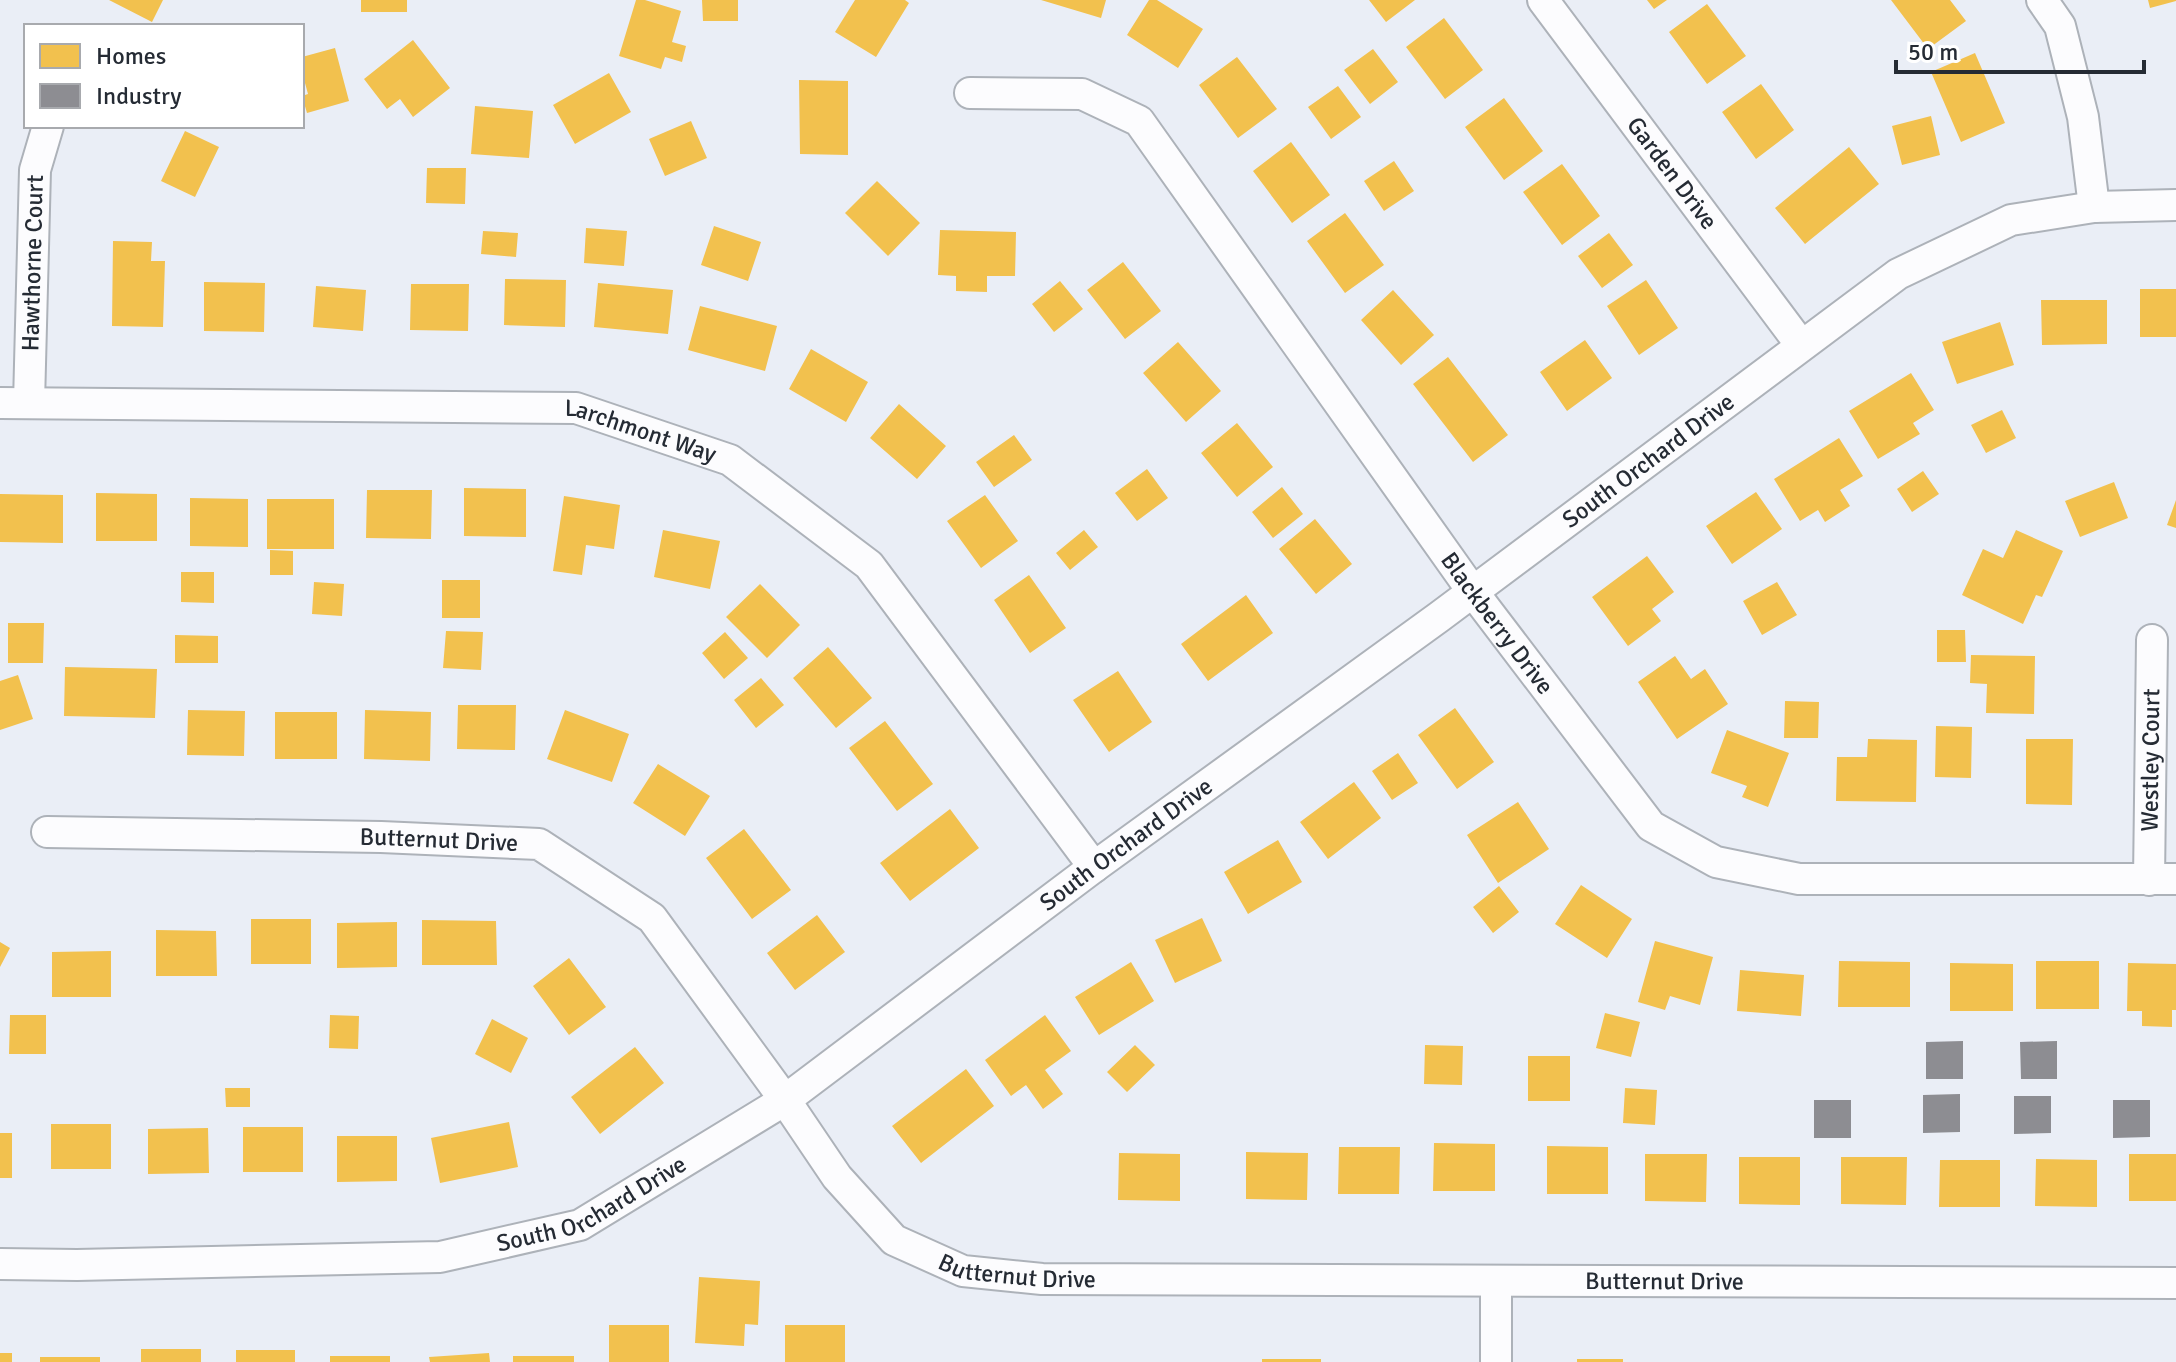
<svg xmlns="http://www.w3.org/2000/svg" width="2176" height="1362" font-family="Signika,sans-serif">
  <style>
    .homes { fill: #f2c14e }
    .industry { fill: #8d8d92 }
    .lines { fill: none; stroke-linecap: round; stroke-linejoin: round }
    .street-casing { stroke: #adb2b9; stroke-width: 34 }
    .street { stroke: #fcfcfe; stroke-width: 30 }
    .labels { text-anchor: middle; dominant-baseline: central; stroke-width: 8; stroke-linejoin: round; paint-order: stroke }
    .street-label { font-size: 24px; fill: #252b34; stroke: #fff }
  </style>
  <rect width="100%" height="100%" fill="#eaeef6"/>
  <!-- homes -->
  <path class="homes" d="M109,0h54l-11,22z
    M361,0h46v12h-46z
    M636,0h9l36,11 -9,31 14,4 -4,16 -17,-5 -4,12 -42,-13z
    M702,0h36v21h-35z
    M855,0h50l4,3 -33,54 -41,-25z
    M1041,0h65l-5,18z
    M1149,0h8l46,29 -25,39 -51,-33z
    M1369,0h46l-29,22z
    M1647,0h20l-13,9z
    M1891,0h59l16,21 -38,28z
    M2148,0h28v1l-26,7z
    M1707,4l39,52 -39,28 -38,-52z
    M1444,18l39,52 -38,29 -39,-52z
    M413,40l37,48 -37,29 -13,-18 -13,10 -23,-30z
    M335,48l14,53 -42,12 -5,-17 6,-2 -6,-22v-15z
    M1373,49l25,33 -28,22 -26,-34z
    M1975,53l30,70 -44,19 -30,-70z
    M1237,57l40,52 -39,29 -39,-53z
    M609,73l22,39 -56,32 -22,-39z
    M799,80l49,1v74l-48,-1z
    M1761,84l33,46 -38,29 -34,-47z
    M1338,86l23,31 -30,22 -23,-32z
    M1504,98l39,53 -39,29 -39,-53z
    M475,106l58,5 -4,47 -58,-4z
    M1931,116l9,39 -38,10 -10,-39z
    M691,121l16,37 -42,18 -16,-37z
    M185,131l34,16 -24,50 -34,-16z
    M1291,142l39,53 -38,28 -39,-52z
    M1849,147l30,37 -74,60 -30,-36z
    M1394,161l20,30 -30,20 -20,-30z
    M1562,164l38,52 -38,29 -39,-53z
    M427,168h39l-1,36 -39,-1z
    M877,181l43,42 -32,33 -43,-43z
    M1345,213l39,52 -39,28 -38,-52z
    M714,226l47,16 -13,39 -47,-16z
    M586,228l41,3 -3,35 -40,-3z
    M940,230l76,2 -1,44h-28v16l-31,-1v-15l-18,-1z
    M483,231l35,2 -2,24 -35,-3z
    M1609,233l24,32 -31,23 -24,-32z
    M113,241l39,1 -1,19h14l-2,66 -51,-1z
    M1123,262l38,49 -36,28 -38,-49z
    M505,279l61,1 -1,47 -61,-2z
    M1646,280l32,48 -39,27 -32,-49z
    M1060,281l23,28 -29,23 -22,-28z
    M204,282l61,1 -1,49 -60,-1z
    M598,283l75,7 -5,44 -74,-7z
    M411,284h58l-1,47 -58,-1z
    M316,286l50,4 -3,41 -50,-4z
    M2140,289h36v48h-36z
    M1393,290l41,45 -33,30 -40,-45z
    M2041,300h66v44l-65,1z
    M700,306l77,20 -12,45 -77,-21z
    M2000,322l14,43 -57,19 -15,-42z
    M1585,340l27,38 -45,33 -27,-39z
    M1178,342l43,49 -35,31 -43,-49z
    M811,349l57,33 -22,40 -57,-33z
    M1448,357l60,78 -35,27 -60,-78z
    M1911,373l23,37 -21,13 7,11 -42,25 -29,-48z
    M899,404l47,42 -29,33 -47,-41z
    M2002,410l14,28 -30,15 -15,-28z
    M1237,423l36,44 -36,30 -36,-44z
    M1014,435l18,25 -38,27 -18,-25z
    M1839,438l24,38 -23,14 10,16 -25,16 -7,-12 -18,11 -26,-42z
    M1147,469l21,29 -31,23 -22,-28z
    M1923,471l16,23 -27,18 -15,-23z
    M2114,482l14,36 -48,19 -15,-36z
    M1282,487l21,27 -30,24 -21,-26z
    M464,488l62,1v48l-62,-1z
    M367,490h65l-1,49 -65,-1z
    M1756,492l26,37 -50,35 -26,-38z
    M96,493l61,1v47h-61z
    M0,494l63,1v48l-63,-1z
    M985,495l33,46 -37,27 -34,-47z
    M564,496l56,9 -6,44 -28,-4 -4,30 -29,-4z
    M190,498l58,1v48l-58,-1z
    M267,499h67v50h-67z
    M2176,500v28l-9,-3z
    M1315,519l37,45 -36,30 -37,-45z
    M663,530l57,11 -10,48 -56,-12z
    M1084,530l14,17 -28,23 -14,-17z
    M2016,530l47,21 -21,46 -6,-2 -13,29 -61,-29 21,-46 20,9z
    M270,550l23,1v24h-23z
    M1647,556l27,36 -22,17 9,12 -33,25 -36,-49z
    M181,572h33v31l-33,-1z
    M1029,575l37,53 -36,25 -36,-53z
    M442,580h38v38h-38z
    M314,582l30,2 -2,32 -30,-2z
    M1777,582l20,33 -35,20 -19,-34z
    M760,584l40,41 -33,33 -41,-41z
    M1246,595l27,38 -65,48 -27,-37z
    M8,623h36l-1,40h-35z
    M1937,630h28l1,32h-29z
    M446,631l37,1 -2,38 -38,-2z
    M725,632l23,26 -24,21 -22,-26z
    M175,635l43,1v27h-43z
    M828,647l44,51 -36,30 -43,-50z
    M1971,655l64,1 -1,58 -48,-1 1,-29 -17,-1z
    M1675,656l16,23 14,-10 23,35 -51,35 -39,-57z
    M65,667l92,2 -2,49 -91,-2z
    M1118,671l34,51 -43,30 -36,-52z
    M18,675l15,44 -33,11v-49z
    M761,678l23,27 -28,23 -22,-28z
    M1785,701l34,1 -1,36h-34z
    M458,705h58l-1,45 -58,-1z
    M1455,708l39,54 -37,27 -39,-54z
    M188,710l57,1 -1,45 -57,-1z
    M365,710l66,2 -1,49 -66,-2z
    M565,710l64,24 -17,48 -65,-23z
    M275,712h62v47h-62z
    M885,721l48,63 -36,27 -48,-63z
    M1936,726l36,1 -1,51 -36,-1z
    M1727,730l62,23 -21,54 -26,-10 5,-11 -36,-13z
    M1868,739l49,1 -1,62 -80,-1 1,-44h30z
    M2026,739h47l-1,66 -46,-1z
    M1398,753l20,30 -26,17 -20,-29z
    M658,764l52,32 -25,40 -52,-33z
    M1354,782l27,36 -53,41 -28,-37z
    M1518,802l31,47 -51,34 -31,-48z
    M950,809l29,39 -69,53 -30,-38z
    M744,829l47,61 -39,29 -46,-61z
    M1278,840l24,42 -54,32 -24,-42z
    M1581,885l51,34 -25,39 -52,-34z
    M1499,886l20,26 -26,21 -20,-26z
    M817,915l28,37 -50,38 -28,-37z
    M1202,918l20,43 -47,22 -20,-43z
    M251,919h60v45h-60z
    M422,920l74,1 1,44h-75z
    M397,922v45l-60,1v-45z
    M156,930l60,1 1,45h-61z
    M1655,941l58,16 -13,48 -30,-9 -5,14 -27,-8z
    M0,942l10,6 -10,19z
    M111,951v46h-59v-45z
    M569,958l37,49 -37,28 -36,-49z
    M1839,961l71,1v45h-72z
    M2036,961h63v48h-63z
    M1131,962l23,39 -55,34 -24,-38z
    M1950,963l63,1v47h-63z
    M2128,963l48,1v46h-4v17l-30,-1v-15h-15z
    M1740,970l64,5 -3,41 -64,-5z
    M1605,1013l35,9 -9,35 -35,-9z
    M10,1015h36v39h-37z
    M330,1015l29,1 -1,33 -29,-1z
    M1045,1015l26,36 -26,19 18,24 -20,15 -17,-24 -15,11 -26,-36z
    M492,1019l36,19 -17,35 -36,-19z
    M1135,1045l20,20 -28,27 -20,-20z
    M1425,1045l38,1 -1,39 -38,-1z
    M635,1047l29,36 -64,51 -29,-37z
    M1528,1056h42v45h-42z
    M966,1069l28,37 -73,57 -29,-37z
    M225,1088h25v19h-24z
    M1625,1088l32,2 -2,35 -32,-2z
    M509,1122l9,45 -78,16 -9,-45z
    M51,1124h60v45h-60z
    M243,1127h60v45h-60z
    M208,1128l1,45 -61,1v-45z
    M0,1133h12v45h-12z
    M337,1136h60v45l-60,1z
    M1434,1143l61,1v47h-62z
    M1547,1146l61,1v47h-61z
    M1339,1147h61l-1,47h-61z
    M1246,1152l62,1 -1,47 -61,-1z
    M1119,1153l61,1v47l-62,-1z
    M1645,1154h62l-1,48 -61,-1z
    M2129,1154h47v47h-47z
    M1739,1157h61v48l-61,-1z
    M1841,1157h66l-1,48 -65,-1z
    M2036,1159l61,1v47l-62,-1z
    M1940,1160h60v47h-61z
    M699,1277l61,4 -2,44 -13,-1 -1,22 -49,-3z
    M609,1325h60v37h-60z
    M785,1325h60v37h-60z
    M141,1349h60v13h-60z
    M236,1350h59v12h-59z
    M0,1353h12v9h-12z
    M489,1353l1,9h-60l-1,-5z
    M330,1356h60v6h-60z
    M513,1356h61v6h-61z
    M40,1357h60v5h-60z
    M1262,1359h59v3h-59z
    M1577,1359h46v3h-46z"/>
  <!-- industry -->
  <path class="industry" d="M1963,1041v38h-37v-37z
    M2057,1041v38h-36l-1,-37z
    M1960,1094v38l-37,1v-38z
    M2014,1096h37v37l-37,1z
    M1814,1100h37v38h-37z
    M2113,1100h37v37l-37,1z"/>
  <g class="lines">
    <defs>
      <g id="street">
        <path id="s1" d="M1543,0l258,345"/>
        <path d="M2042,0l18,26 23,91 11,90"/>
        <path id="s2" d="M970,93l112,1 57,27 334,471 178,234 65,36 83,17h377"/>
        <path id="s3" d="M0,403l576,5 154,52 139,105 225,302"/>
        <path id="s4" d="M29,403l6,-233 13,-44"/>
        <path id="s5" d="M47,832l334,5 158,7 113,74 133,182 52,77 57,63 69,31 79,8 1134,4"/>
        <path id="s6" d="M2149,880l3,-240"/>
        <path id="s7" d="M0,1264l77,1 363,-8 140,-32 205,-125 309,-233 345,-250 459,-343 113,-54 83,-13 82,-2"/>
        <path d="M1496,1282v80"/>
      </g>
    </defs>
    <!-- street casing -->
    <use href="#street" class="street-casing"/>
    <!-- street -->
    <use href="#street" class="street"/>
  </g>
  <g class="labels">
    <!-- street labels -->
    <g class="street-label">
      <text stroke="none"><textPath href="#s1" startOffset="216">Garden Drive</textPath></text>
      <text stroke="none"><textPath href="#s4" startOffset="140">Hawthorne Court</textPath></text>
      <text stroke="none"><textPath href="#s3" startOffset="644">Larchmont Way</textPath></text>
      <text stroke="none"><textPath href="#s7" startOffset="1898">South Orchard Drive</textPath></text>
      <text stroke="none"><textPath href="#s2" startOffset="792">Blackberry Drive</textPath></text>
      <text stroke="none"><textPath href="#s6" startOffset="120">Westley Court</textPath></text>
      <text stroke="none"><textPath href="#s5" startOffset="392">Butternut Drive</textPath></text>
      <text stroke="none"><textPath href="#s7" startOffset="1250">South Orchard Drive</textPath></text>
      <text stroke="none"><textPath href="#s7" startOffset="602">South Orchard Drive</textPath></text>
      <text stroke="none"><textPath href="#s5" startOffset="1160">Butternut Drive</textPath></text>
      <text stroke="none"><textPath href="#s5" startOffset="1808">Butternut Drive</textPath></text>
    </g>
  </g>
  <!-- legend -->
  <rect x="24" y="24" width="280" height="104" fill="#ffffff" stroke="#a8aaae" stroke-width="2"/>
  <rect x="40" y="44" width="40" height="24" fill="#f2c14e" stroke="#a8aaae" stroke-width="2"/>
  <text x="96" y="64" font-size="24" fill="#252b34">Homes</text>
  <rect x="40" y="84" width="40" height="24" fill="#8d8d92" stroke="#a8aaae" stroke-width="2"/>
  <text x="96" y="104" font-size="24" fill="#252b34">Industry</text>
  <!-- scale -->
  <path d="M1896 60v12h248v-12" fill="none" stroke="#252b34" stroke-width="4"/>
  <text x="1908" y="60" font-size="24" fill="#252b34" stroke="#ffffff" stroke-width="6" paint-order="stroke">50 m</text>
</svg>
